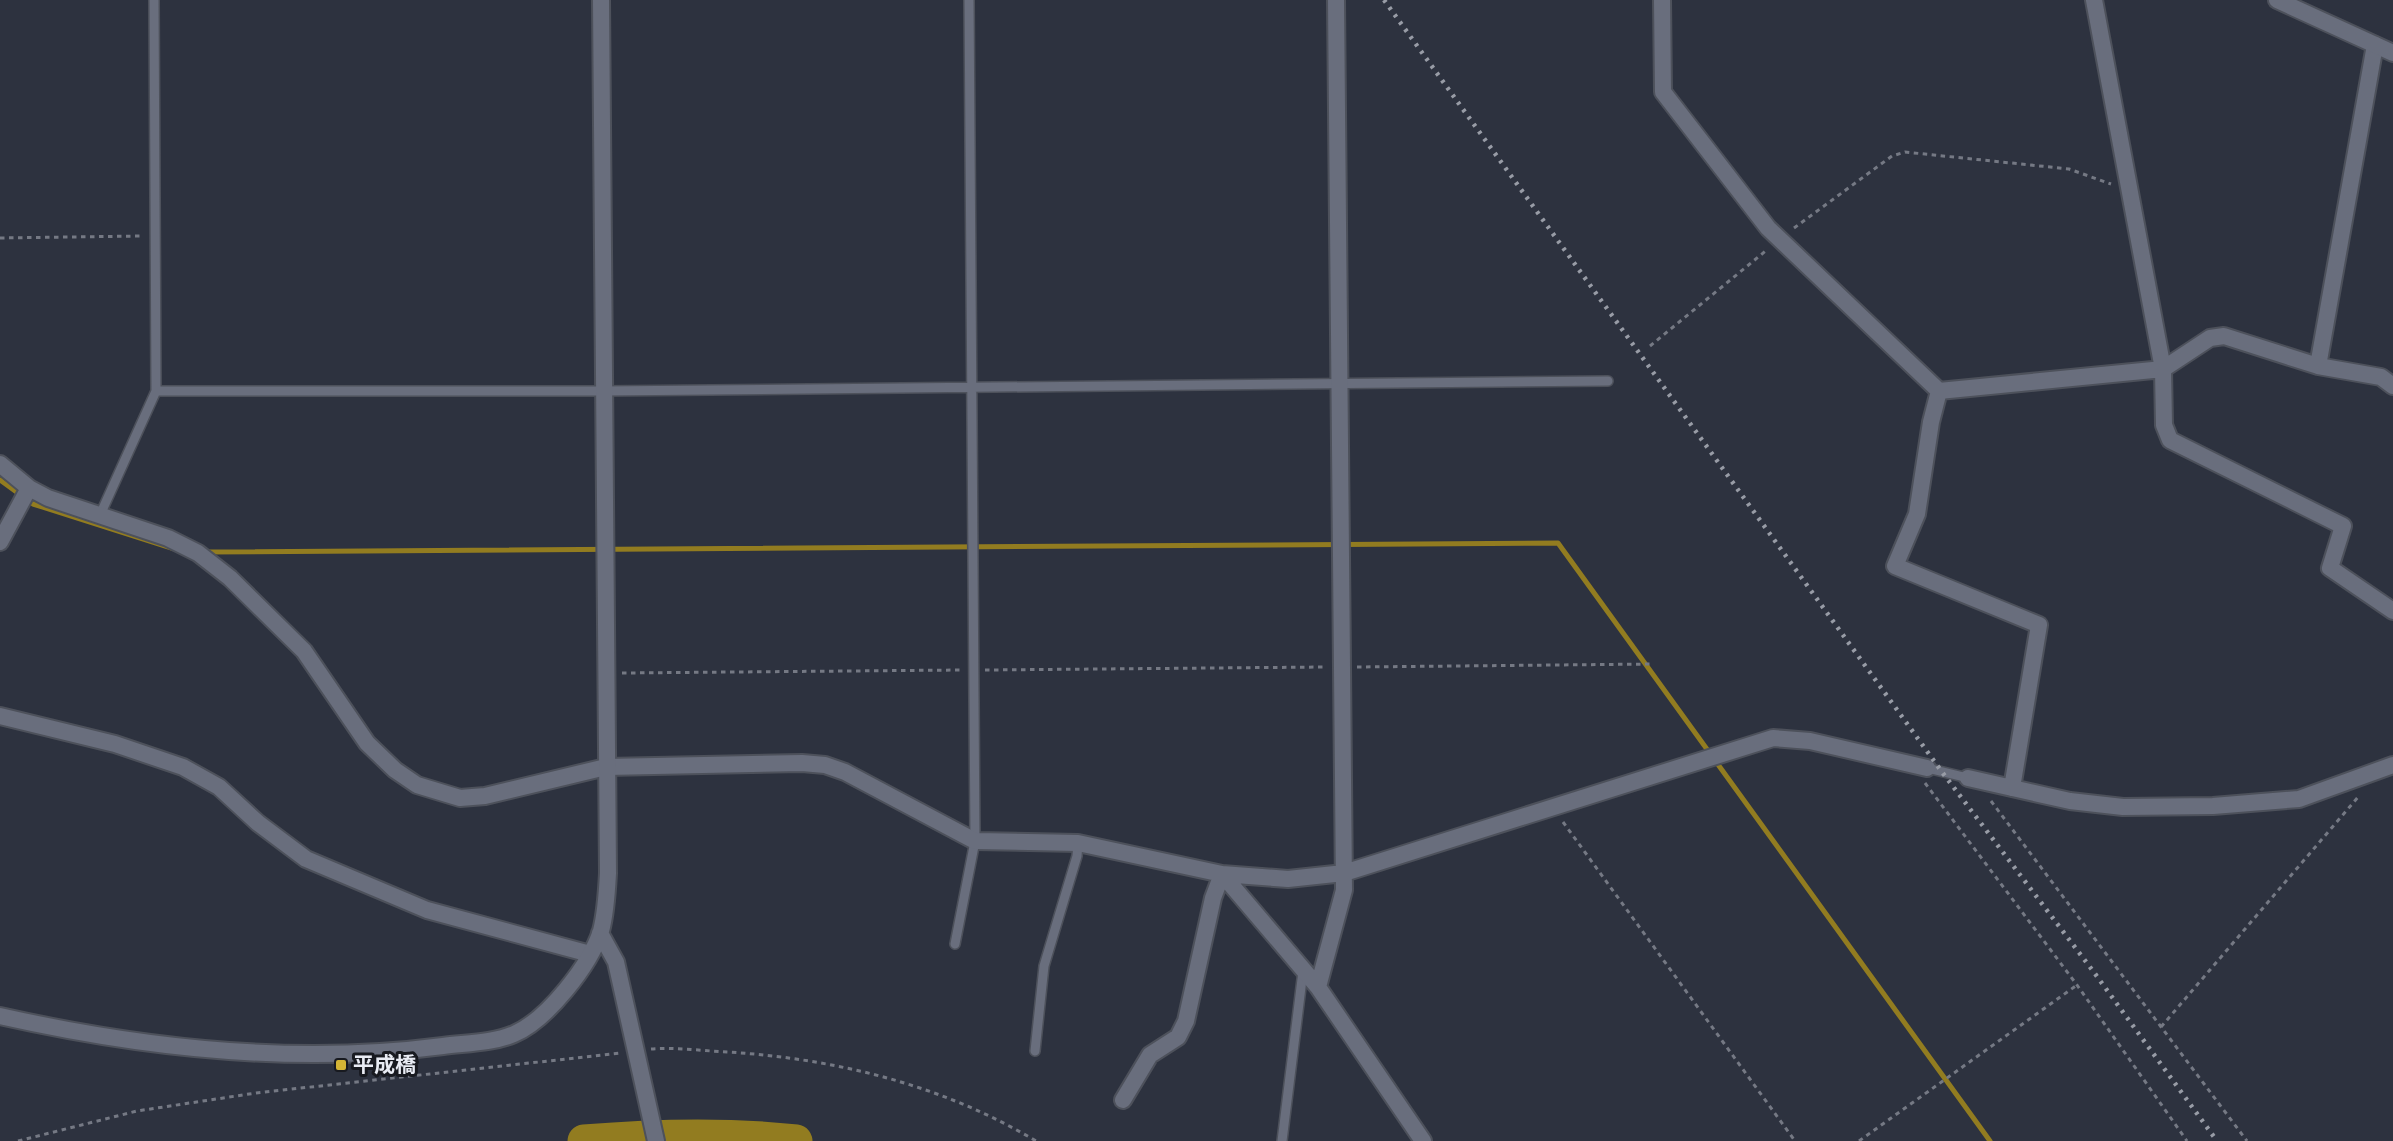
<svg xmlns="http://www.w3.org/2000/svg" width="2393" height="1141" font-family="'Alegreya Sans','Noto Sans JP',sans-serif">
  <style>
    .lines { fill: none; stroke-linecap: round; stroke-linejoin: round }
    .stream { stroke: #927c20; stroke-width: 5 }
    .river { stroke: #927c20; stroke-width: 33 }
    .service-casing { stroke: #4d515b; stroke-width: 12 }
    .minor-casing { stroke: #4d515b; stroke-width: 20 }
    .tertiary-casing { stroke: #4d515b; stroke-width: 20 }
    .path { stroke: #757984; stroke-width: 3; stroke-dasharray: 4.5 4.5; stroke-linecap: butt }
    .service { stroke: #696e7d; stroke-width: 9 }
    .minor { stroke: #696e7d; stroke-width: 16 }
    .tertiary { stroke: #696e7d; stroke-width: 16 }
    .rail { stroke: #989ca6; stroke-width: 4.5; stroke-dasharray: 3 6; stroke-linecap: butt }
    .poi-dot { fill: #d4b535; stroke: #181a20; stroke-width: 2 }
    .labels { text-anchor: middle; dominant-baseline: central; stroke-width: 6; stroke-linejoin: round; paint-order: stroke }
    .poi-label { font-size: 21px; font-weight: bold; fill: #e9ecf4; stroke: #181a20; text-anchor: start }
  </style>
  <rect width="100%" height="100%" fill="#2d323f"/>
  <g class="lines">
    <!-- stream -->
    <path class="stream" d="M0,480l33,24 148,47
      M205,552l1353,-9 432,598"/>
    <!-- river -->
    <path class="river" d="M584,1141c71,-6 141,-8 212,0"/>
    <defs>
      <path id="service" d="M156,391h447l1005,-10
        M100,515l56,-124 -2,-391
        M1927,768l41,10
        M955,944l20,-103 -6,-841
        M1035,1051l9,-85 33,-110 1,-13
        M1282,1141l21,-170"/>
      <path id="minor" d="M1662,0l1,92 105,136 171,163
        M2094,0l69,369 1,56 6,15 173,86 -13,42 63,43
        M2318,366l57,-321
        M0,464l29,24 19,10 120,40 30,15 32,25 74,73 63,92 28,27 22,15 43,13 25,-2 121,-29 196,-4 23,2 20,7 130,69 103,2 144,31 66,5 56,-6 429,-135 37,3 117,27
        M0,542l29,-54
        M0,716l115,28 68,23 36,20 39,36 48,36 121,51 163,44
        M1968,778l102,23 53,6 90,-1 86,-7 94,-34
        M2012,788l27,-163 -144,-59 22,-52 14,-92 8,-31 224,-22 47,-31 14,-2 94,30 63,11 12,9
        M1222,874l96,113 105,154
        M1318,987l26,-97 -8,-890
        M1123,1100l27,-45 28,-18 8,-16 27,-123 9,-24"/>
      <path id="tertiary" d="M2277,0l116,53
        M600,933l16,29 40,179
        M0,1016c142,32 298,49 443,30 23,-3 50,-3 71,-12 33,-14 76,-69 87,-103 5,-19 6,-39 7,-58l-7,-873"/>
    </defs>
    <!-- service casing -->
    <use href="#service" class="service-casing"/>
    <!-- minor casing -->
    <use href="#minor" class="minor-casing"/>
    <!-- tertiary casing -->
    <use href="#tertiary" class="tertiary-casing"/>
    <!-- path -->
    <path class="path" d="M1794,228l98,-72 13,-4 164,17 42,15
      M0,238l141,-2
      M1650,346l118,-97
      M1357,667l297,-3
      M985,670l341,-3
      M622,673l339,-3
      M1925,783l152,202 110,156
      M1991,801l256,340
      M1563,822l232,319
      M2161,1027l198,-231
      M651,1049c25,-2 52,2 77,3 109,7 214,33 308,89
      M18,1141l119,-30 119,-18 365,-40
      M1859,1141l218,-156"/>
    <!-- service -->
    <use href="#service" class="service"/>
    <!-- minor -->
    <use href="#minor" class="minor"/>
    <!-- tertiary -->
    <use href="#tertiary" class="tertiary"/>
    <!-- rail -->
    <path class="rail" d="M1384,0l558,772 151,199 124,170"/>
  </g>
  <!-- markers -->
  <rect class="poi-dot" x="335" y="1059" width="12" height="12" rx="3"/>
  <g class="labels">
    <!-- poi labels -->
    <g class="poi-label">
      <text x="353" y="1065">平成橋</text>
    </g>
  </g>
</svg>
